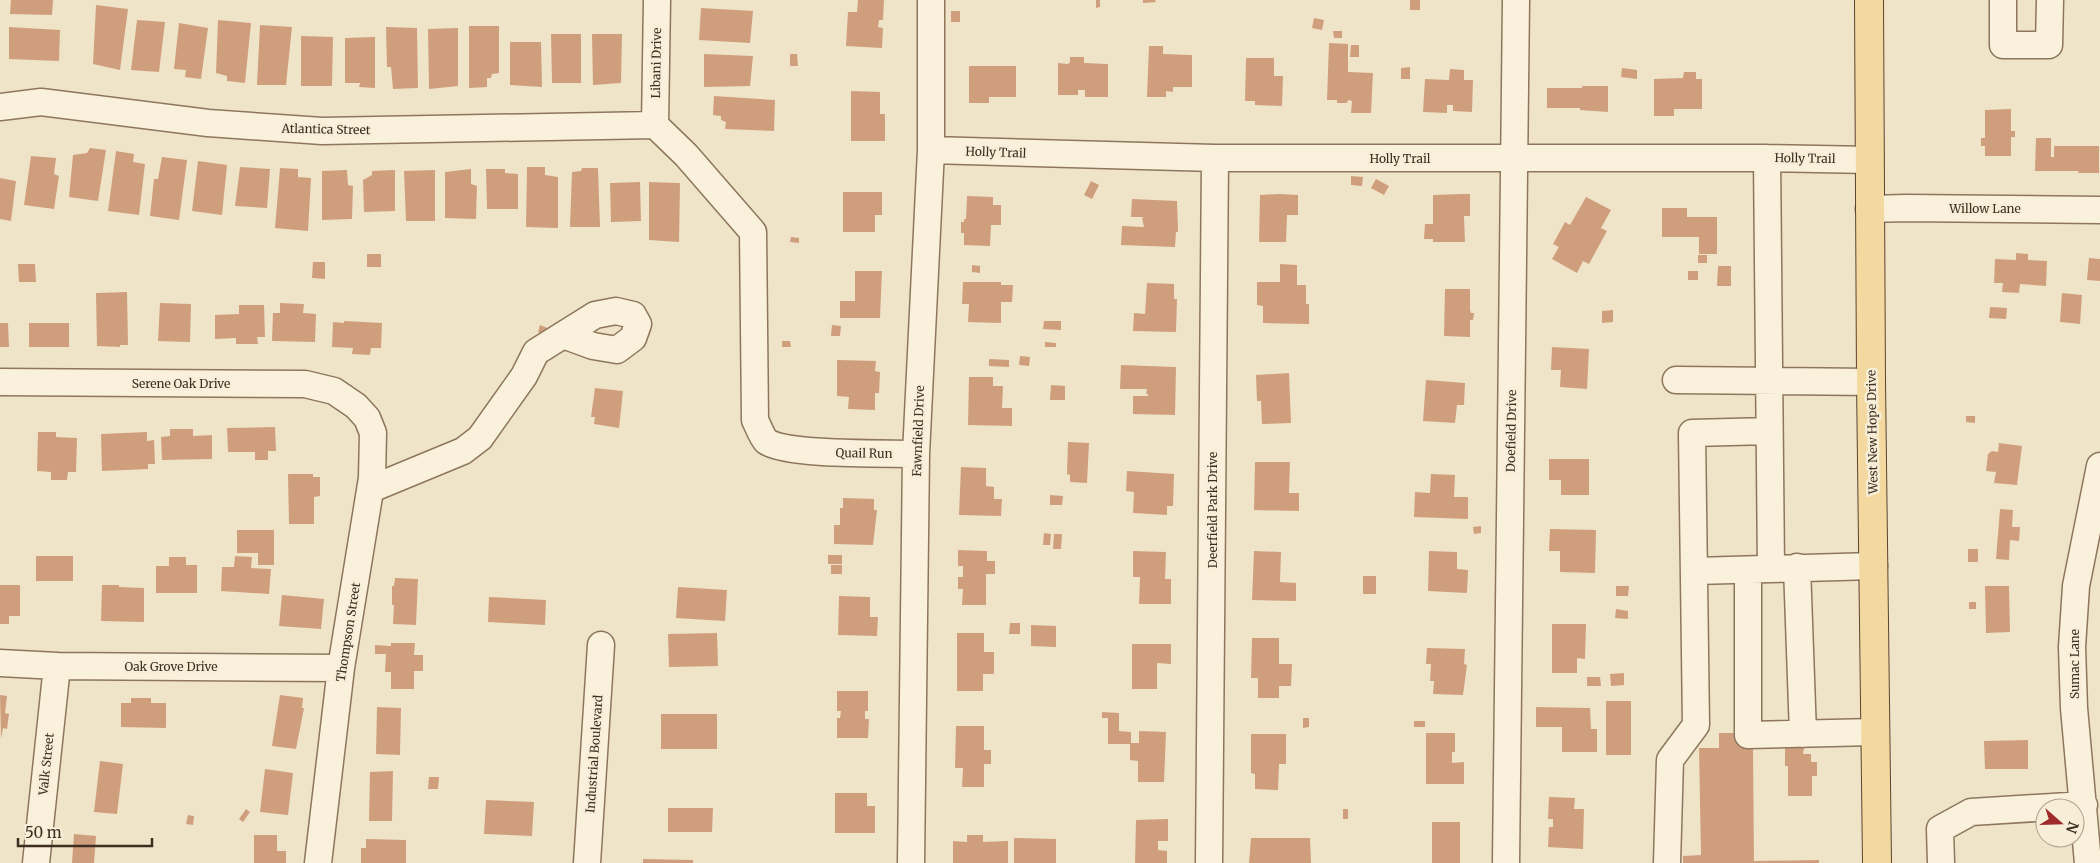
<svg xmlns="http://www.w3.org/2000/svg" width="2100" height="863" font-family="Merriweather,serif">
  <style>
    .building { fill: #cf9f7d }
    .lines { fill: none; stroke-linecap: round; stroke-linejoin: round }
    .minor-casing { stroke: #8d765c; stroke-width: 29 }
    .major-casing { stroke: #5b4430; stroke-width: 30 }
    .minor { stroke: #faf1dc; stroke-width: 26 }
    .major { stroke: #f3d9a0; stroke-width: 28 }
    .labels { text-anchor: middle; dominant-baseline: central; stroke-width: 5; stroke-linejoin: round; paint-order: stroke }
    .street-label { font-size: 12px; fill: #3d2e20; stroke: #f7eed8 }
  </style>
  <rect width="100%" height="100%" fill="#f0e4c8"/>
  <!-- building -->
  <path class="building" d="M11,0h42l-1,15 -42,-1z
    M858,0h26l-1,20h-4l-1,7 5,1 -1,20 -36,-2 2,-34h9z
    M1096,0h4v7l-4,1z
    M1143,0h12l1,2 -13,1z
    M1410,0h10v10h-10z
    M96,5l32,4 -8,61 -27,-6z
    M701,8l52,3 -3,32 -51,-3z
    M951,11h9v11h-9z
    M1314,18l10,2 -2,10 -10,-2z
    M137,20l28,2 -6,50 -28,-2z
    M218,20l33,3 -6,60 -18,-2v-5l-11,-3z
    M179,23l29,5 -7,51 -16,-2 1,-7 -12,-1z
    M260,25l32,2 -6,58h-29z
    M469,26h30v47l-7,1 -1,4h-4v9l-18,1z
    M9,27l51,3 -1,31 -50,-2z
    M386,27l31,1 1,60 -25,1 -2,-22h-4z
    M458,28v58l-29,3 -1,-60z
    M1333,31h9v7h-8z
    M551,34h30v49h-29z
    M592,34h30l-1,49 -28,2z
    M301,36l32,1 -1,49h-31z
    M375,37v51l-16,-1 1,-4h-15v-45z
    M510,42h31l1,45 -32,-2z
    M1329,43l19,1v28l25,1 -2,40h-20l1,-12 -4,-1 -1,3h-10v-3h-10z
    M1351,45h8v12h-9z
    M1149,46h14v8l29,1v32h-19v5l-7,-1v6h-19z
    M704,54l49,2 -3,30 -46,1z
    M790,54h7l1,12h-8z
    M1070,57h14v6l24,1v33h-23v-7h-7v5h-20v-32l10,1 2,-2z
    M1246,58h28v18h9l-1,30 -27,-1v-4h-10z
    M969,66h47v31h-27v6h-20z
    M1410,67v12h-9v-11z
    M1622,68l15,2v9l-16,-2z
    M1450,69l14,1v10h9l-1,32 -19,-1v-6h-6v8l-24,-1 2,-33 24,1z
    M1684,72h12v7h6v30h-28v7h-20v-37l29,-1z
    M1582,86h26v26l-28,-2v-2h-33v-20h35z
    M851,91l29,1v22h5v27h-34z
    M714,96l61,4 -1,31 -49,-2 1,-7 -5,-2v-4l-8,-1z
    M2011,109v22h4v6h-4v19h-26v-10h-4v-8h4v-28z
    M2036,138h15v19h3v-11h45v27h-21l1,-2h-44z
    M90,148l16,2 -8,51 -29,-4 4,-42 14,-2z
    M116,151l18,3 -1,8 12,2 -6,51 -31,-4z
    M31,156l25,2 -2,16 5,2 -5,33 -30,-4z
    M162,157l25,3 -8,60 -29,-4 4,-37h4z
    M198,161l29,4 -5,50 -30,-4z
    M240,167l30,2 -3,39 -32,-2z
    M527,167h18v8l13,2v51l-32,-1z
    M280,168l18,1v8l13,1 -3,53 -33,-3z
    M582,168h16l2,59h-30l2,-55 9,-1z
    M471,169v15l6,2 -1,33 -31,-1v-46z
    M486,169h19v4l13,1v35h-31z
    M347,170l1,15 5,1 -1,33 -30,1v-49z
    M395,170v41l-31,1 -1,-32 9,-5v-4z
    M435,170v51h-29l-2,-50z
    M1351,176l12,1 -1,9 -11,-1z
    M0,178l16,3 -5,40 -11,-2z
    M1376,179l13,7 -5,9 -13,-7z
    M1091,181l8,4 -7,14 -8,-4z
    M640,182l1,39 -30,1 -1,-39z
    M649,182l31,1 -1,59 -30,-2z
    M843,192h39v23h-7v17h-32z
    M1279,194l19,1v20h-11l-1,27h-27l1,-47z
    M1462,194h8v22h-6l1,26h-32v-3h-9l1,-15h8v-29z
    M967,196l26,1v8h8v20h-10l-1,21 -26,-1v-12h-3v-11h3v-3h2z
    M1586,197l25,13 -10,18 6,3 -18,33 -6,-3 -6,12 -25,-14 7,-12 -6,-3 12,-22 5,3z
    M1132,199l45,2 1,28v3h-2l-1,15 -54,-2 1,-19 22,1 -2,-9 2,-1h-13z
    M1662,208h25v9h30v37h-18v-17h-37z
    M791,237l8,1v5l-9,-1z
    M2016,253l12,1v6l19,1 -1,25 -26,-2 -1,9 -17,-1 1,-9h-9l1,-24 21,1z
    M367,254h14v13h-14z
    M1698,255h9v8h-9z
    M2089,258l11,1v22l-13,-1z
    M313,262h12v17l-13,-1z
    M18,264h17l1,18h-17z
    M1280,264l17,1v20h9v19h3v20l-46,-1v-17l-6,-1v-23h23z
    M972,265l8,1v7l-8,-1z
    M1718,266h13v20h-14z
    M855,271h27l-2,47h-40v-17h15z
    M1688,271h10v9h-10z
    M963,282h38v3h12l-1,17h-11v21l-33,-1 1,-18h-7z
    M1147,283l27,1v15h3l-1,33 -43,-1 1,-18 11,1z
    M1445,289h25v21l1,3h3l-1,7h-3v17l-26,-1z
    M127,292l1,53h-8v2l-23,-1 -1,-53z
    M2062,293l20,2 -2,29 -20,-2z
    M160,303l31,1 -1,38 -32,-1z
    M280,303l24,1 -1,9 13,1 -1,28 -43,-1 1,-28h7z
    M239,305h25l1,32h-8l1,7h-22v-6l-21,1v-24l24,-1z
    M1990,307l17,1 -1,11 -17,-1z
    M1613,310v12l-11,1v-12z
    M344,321l38,2 -1,25h-10l-1,7 -18,-1 1,-6 -21,-1 1,-25 11,1z
    M1044,321h17v9l-18,-1z
    M0,323h8l1,24h-9z
    M29,323h40v24h-40z
    M540,325l10,4 -3,6 -9,-3z
    M832,325l9,1 -1,10h-9z
    M782,341h8l1,6h-9z
    M1045,342l11,1v4h-11z
    M1552,347l37,2 -2,40 -27,-2 1,-17h-10z
    M1020,356l10,1 -1,9 -10,-1z
    M989,359l20,1v7l-20,-1z
    M837,360l39,1 -1,10 5,1 -1,21h-4v17l-27,-1 1,-12 -12,-1z
    M1121,365l55,2 -1,48 -42,-1v-18h15v-2h-2l1,-5h-27z
    M1289,373l2,50 -29,1 -1,-23h-4l-1,-26z
    M969,377h24v9h10l-1,22h10v18l-44,-1z
    M1426,380l39,3 -1,22h-7l-2,18 -32,-2z
    M1051,385l14,1v14h-15z
    M595,388l28,3 -4,37 -25,-4 1,-7h-4z
    M1966,416h9v7l-9,-1z
    M275,427l1,24h-8v9h-13v-8h-27l-1,-24z
    M170,429h23v7l19,-1v24l-50,1 -1,-23 9,-1z
    M38,432h18v5l21,1 -1,34h-8l-1,8h-16v-8l-14,-1z
    M147,432v9l7,-1 1,24h-7v5l-46,2 -1,-37z
    M1068,442l21,1 -2,40 -17,-1v-7l-3,-1z
    M1999,443l23,3 -5,39 -23,-2 2,-11 -10,-1 2,-17 4,-3 6,1z
    M1549,459h40v36h-28v-15h-12z
    M1255,462h35l-1,31h10v18l-45,-1z
    M961,467l25,1v18l8,1v12h8l-1,17 -42,-1z
    M1127,471l47,3 -1,32h-6v9l-34,-2 1,-21 -8,-1z
    M288,474h25v3h7v19l-6,1v27h-25z
    M1431,474l24,1 -1,22h14v22l-54,-2 1,-25 15,1z
    M1050,495l13,1 -1,9h-12z
    M843,498l31,1v11h3l-4,35 -39,-1v-19h6v-17h3z
    M2000,509l13,1 -1,17h8l-1,14 -9,-1 -1,20 -13,-1z
    M1481,526v7l-7,1 -1,-7z
    M1550,529l46,1 -1,43 -35,-1v-21h-11z
    M237,530h37v35h-16v-12h-21z
    M1044,533l7,1 -1,11h-7z
    M1054,534h8l-1,15h-8z
    M1968,549h10v13h-10z
    M958,550l29,1v10h8v13h-9v31h-24l1,-16h-5v-12h5v-11h-5z
    M1133,551l33,1 -1,27h6v25h-32l1,-27h-7z
    M1254,551l27,1 -1,30 16,1v18l-44,-1z
    M1429,551l28,1v17l11,1 -1,23 -39,-2z
    M828,555h14v9h-14z
    M36,556h37v25h-37z
    M235,556l17,1 -1,11 20,1 -2,25 -48,-3 1,-24h12z
    M169,557h17v8h11v28h-41v-27h13z
    M831,565h11v9h-11z
    M1363,576h13v18h-13z
    M395,578l23,1 -2,46 -23,-1 1,-19h-2v-19h2z
    M0,585h20v31h-11v8h-9z
    M102,585h17v2l25,1v34l-43,-1z
    M1616,586h13l-1,10h-12z
    M1985,586h24l1,46 -24,1z
    M678,587l49,3 -2,31 -49,-3z
    M282,595l42,4 -3,30 -42,-3z
    M839,596l31,1v20h8l-1,19 -39,-1z
    M489,597l57,3 -1,25 -57,-3z
    M1969,602h7v7h-7z
    M1616,609l12,2v8l-13,-1z
    M1010,623h10v11h-11z
    M1552,624h34l-1,35 -8,-1v15h-25z
    M1031,625l25,1v21l-25,-1z
    M717,633l1,33 -49,1 -1,-33z
    M957,633h27v19h10v22h-11v17h-26z
    M1252,638h27v26h13l-1,22h-12v12h-21v-20h-7z
    M391,643h24l-1,12h9v16h-9v18h-23v-17h-6l1,-18h-11v-9l16,1z
    M1132,644h39v20l-14,-1v26h-25z
    M1427,648l38,1 -1,15 3,1 -4,30 -30,-1 1,-13h-4l1,-17h-5z
    M1624,673v12l-13,1 -1,-12z
    M1587,677h13l1,9h-14z
    M837,691h31v20h-3v8h4l-1,19h-31v-20h3l1,-7h-4z
    M0,695l7,1 -2,17 4,1 -2,15 -4,-1 -2,11z
    M280,695l23,3 -1,10h2l-8,41 -24,-3z
    M131,698h20v5h15v25l-45,-1v-24h10z
    M1606,701h25v54h-25z
    M377,707l24,1 -1,47 -24,-1z
    M1536,707l54,1 1,21h6v23h-35v-25h-26z
    M1102,712l17,1v18l12,1v11h8v-12l27,1 -2,50h-26v-21l-8,-1v-16h-22v-26h-6z
    M661,714h56v35h-56z
    M1303,718h6v9l-6,1z
    M1414,721h11v6h-11z
    M956,726h28v24h7v14h-7v23h-22l1,-19h-8z
    M1426,733h29v19h-3v11l12,-1v22h-38z
    M1719,733h19v12h15l1,116 65,-1v3h-136v-7l18,-1 -2,-107h20z
    M1251,734h35v30h-7l-1,26 -23,-1v-15l-4,-1z
    M2028,740v29h-43l-1,-28z
    M1785,747l19,1 -1,6h8v8h6v14h-5v20h-24v-30h-3z
    M100,761l23,3 -6,50 -23,-2z
    M265,769l28,4 -5,42 -28,-3z
    M393,771l-1,50h-23l1,-49z
    M429,777h10l-1,12h-10z
    M835,793h32v13h8v27h-40z
    M1549,797l26,1 -1,11h10l-1,40 -35,-2 1,-20h4v-8h-5z
    M486,800l48,2 -2,34 -48,-2z
    M668,808h45l-1,24h-44z
    M246,809l4,3 -7,10 -4,-3z
    M1343,809h5v10h-5z
    M188,815l6,1 -1,9 -7,-1z
    M1168,819v22h-10v9l9,1v12h-32l1,-43z
    M1432,822h28v41h-28z
    M74,834l22,2 -2,27h-22z
    M254,835h23v16h9v12h-32z
    M967,835h16v7l25,-1v22h-55v-22l14,1z
    M1014,838l42,1v24h-42z
    M1251,838h59l1,25h-62z
    M366,839l40,1v23h-45v-15h5z
    M643,859l50,1v3h-50z"/>
  <g class="lines">
    <defs>
      <path id="minor" d="M2003,0v45h46l1,-45
        M0,107l41,-5 167,21 114,8 333,-6
        M655,125l31,30 67,77 2,188c3,6 7,17 11,21 19,15 122,12 150,13
        M655,125l2,-125
        M931,150l284,8h552l103,2
        M1767,158l4,411
        M1869,209l37,-1 194,2
        M1676,380l195,2
        M0,382l305,2 29,7 22,15 11,12 6,15 -1,45 -31,190 -23,195
        M371,489l92,-38 17,-13 44,-62 12,-24 59,-37 21,-4 17,4 5,9 -5,14 -16,12 -24,-4 -30,-11
        M1797,567l6,167
        M1748,570v165l126,-3
        M1695,571l179,-5
        M0,663l57,3 284,2
        M36,863l21,-197
        M587,863l14,-218
        M911,863l5,-409 15,-304v-150
        M1209,863l6,-705
        M1506,863l10,-863
        M1667,863l3,-103 26,-35 -4,-292 77,-2
        M1941,863l-1,-34 31,-17 113,-7
        M2088,863l-14,-155 -2,-61 4,-61 24,-120"/>
      <path id="major" d="M1869,0l2,382 6,481"/>
    </defs>
    <!-- minor casing -->
    <use href="#minor" class="minor-casing"/>
    <!-- major casing -->
    <use href="#major" class="major-casing"/>
    <!-- minor -->
    <use href="#minor" class="minor"/>
    <!-- major -->
    <use href="#major" class="major"/>
  </g>
  <g class="labels">
    <!-- street labels -->
    <g class="street-label">
      <text transform="translate(656 63) rotate(-89)">Libani Drive</text>
      <text transform="translate(326 129) rotate(1)">Atlantica Street</text>
      <text transform="translate(996 152) rotate(2)">Holly Trail</text>
      <text x="1400" y="158">Holly Trail</text>
      <text transform="translate(1805 158) rotate(1)">Holly Trail</text>
      <text x="1985" y="208">Willow Lane</text>
      <text x="181" y="383">Serene Oak Drive</text>
      <text transform="translate(918 431) rotate(-88)">Fawnfield Drive</text>
      <text transform="translate(1511 431) rotate(-89)">Doefield Drive</text>
      <text transform="translate(1872 432) rotate(-91)">West New Hope Drive</text>
      <text transform="translate(864 453) rotate(1)">Quail Run</text>
      <text transform="translate(1212 510) rotate(-90)">Deerfield Park Drive</text>
      <text transform="translate(348 632) rotate(-81)">Thompson Street</text>
      <text transform="translate(2074 664) rotate(-90)">Sumac Lane</text>
      <text x="171" y="666">Oak Grove Drive</text>
      <text transform="translate(594 754) rotate(-86)">Industrial Boulevard</text>
      <text transform="translate(46 764) rotate(-84)">Valk Street</text>
    </g>
  </g>
  <!-- north arrow -->
  <g transform="translate(2060 823) rotate(110)"><circle r="24" fill="#f7eed8" stroke="#ada18e"/>
  <path d="M0-4L9 19L0 12L-9 19Z" fill="#9e2a2b"/>
  <text y="-8" font-size="14" font-weight="bold" text-anchor="middle" fill="#3d2e20">N</text>
  </g>
  <!-- scale -->
  <path d="M18 838v8h134v-8" fill="none" stroke="#3d2e20" stroke-width="2.5"/>
  <text x="25" y="838" font-size="15" fill="#3d2e20" stroke="#f7eed8" stroke-width="4" paint-order="stroke">50 m</text>
</svg>
